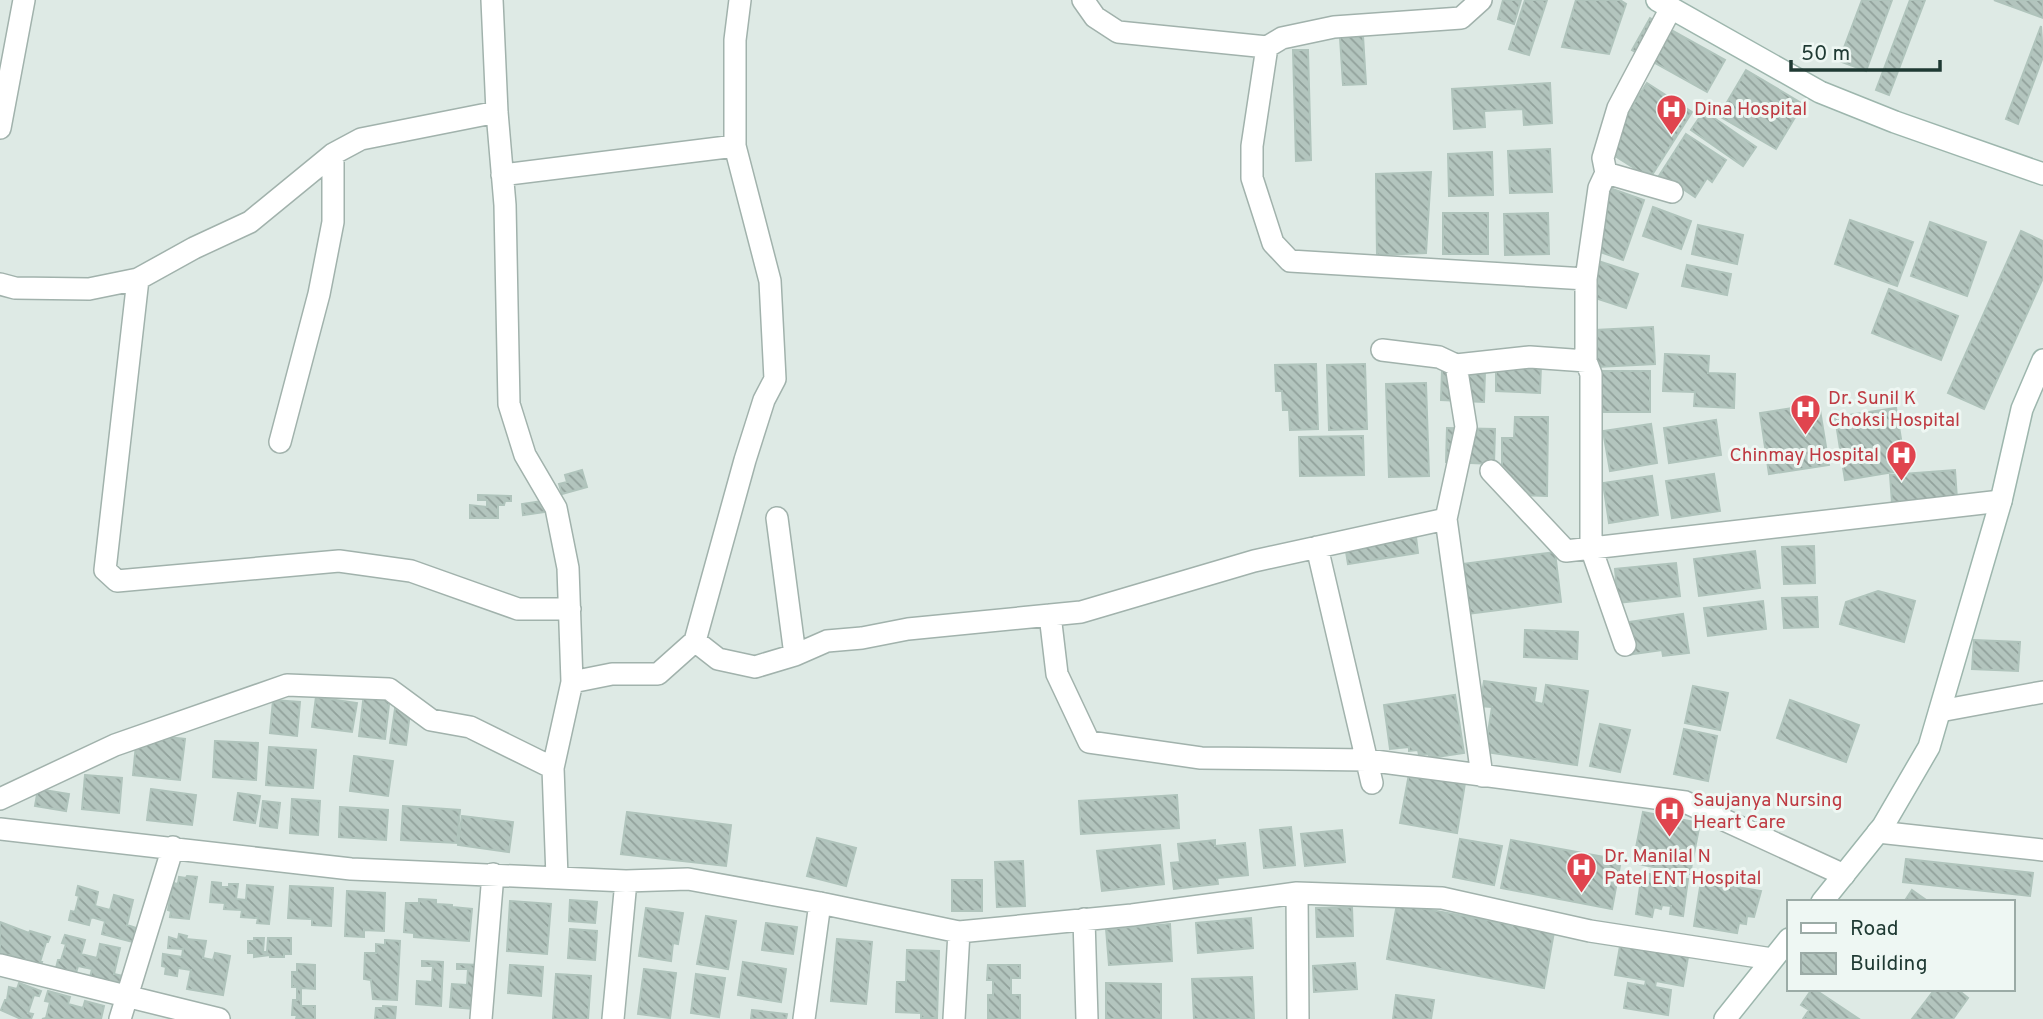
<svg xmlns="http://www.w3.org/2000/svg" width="2043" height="1019" font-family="Overpass,sans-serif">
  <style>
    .building { fill: url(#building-back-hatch); stroke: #b0c4bc; stroke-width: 2 }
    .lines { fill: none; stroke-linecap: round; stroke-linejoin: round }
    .street-casing { stroke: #a1b2ac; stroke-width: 24 }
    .secondary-casing { stroke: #9db6ad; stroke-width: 24 }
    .street { stroke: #fff; stroke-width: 21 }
    .secondary { stroke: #fff; stroke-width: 21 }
    .labels { text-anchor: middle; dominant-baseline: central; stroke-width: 6; stroke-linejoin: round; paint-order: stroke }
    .health-label { font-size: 19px; fill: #be3a42; stroke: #eef7f3; text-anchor: start }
  </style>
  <defs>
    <pattern id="building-back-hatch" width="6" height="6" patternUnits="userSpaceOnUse" patternTransform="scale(1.75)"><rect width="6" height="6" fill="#b3c5be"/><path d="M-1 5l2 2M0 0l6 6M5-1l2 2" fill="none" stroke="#91a19b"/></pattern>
  </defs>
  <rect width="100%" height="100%" fill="#deeae5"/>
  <!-- building -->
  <path class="building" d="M1503,0h18l-7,24 -16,-5z
    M1525,0h22l-18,55 -20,-6z
    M1576,0h44l6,4 -17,50 -47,-7z
    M1862,0h30l-26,71 -27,-10z
    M1910,0h15l-36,95 -13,-5z
    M1994,0h49v18z
    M1650,18l75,42 -18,32 -75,-42z
    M1362,20l4,64 -23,1 -4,-63z
    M2041,26l2,31 -25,67 -12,-5z
    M1293,50h15l3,110 -15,1z
    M1746,70l57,34 -27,45 -57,-33z
    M1550,83l2,40 -28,2 -1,-16 -39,2 1,16 -31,2 -2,-40z
    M1647,83l45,29 -42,66 -46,-29z
    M1704,111l52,36 -13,19 -52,-36z
    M1686,134l40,26 -14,22 -5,-4 -12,19 -24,-16 -14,-2z
    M1550,149l2,43 -42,1 -2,-42z
    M1492,152l1,43 -44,1 -1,-42z
    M1431,172l-5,81 -49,2 -1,-81z
    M1604,186l40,14 -21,60 -40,-14z
    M1653,207l38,14 -10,28 -38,-13z
    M1443,213h45v41h-45z
    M1548,213l1,41 -44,1 -1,-41z
    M1850,220l63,22 -16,44 -62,-22z
    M1930,222l56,20 -19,54 -56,-20z
    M1698,225l45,10 -6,29 -45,-10z
    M2021,231l22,10v37l-59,131 -36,-16z
    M1592,259l46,15 -12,34 -46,-15z
    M1687,265l44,9 -4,21 -45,-9z
    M1889,289l69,27 -17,44 -69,-27z
    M1653,327l2,37 -58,3 -2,-37z
    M1665,354l44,2 -1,17 27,1 -1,34 -40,-2 1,-14 -32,-1z
    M1316,364l2,65 -28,1 -1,-20h-6l-1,-19h-6l-1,-26z
    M1365,364l2,65 -38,1 -2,-65z
    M1496,364l45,1 -1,28 -44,-2z
    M1442,370l43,2 -1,30 -43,-2z
    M1599,371h51v41h-51z
    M1426,383l3,93 -40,1 -3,-93z
    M1819,404l10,61 -60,9 -9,-61z
    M1896,408l10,62 -61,10 -10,-63z
    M1515,417h33l-1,79 -34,-1v-19h-11v-38h12z
    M1716,420l5,35 -52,8 -5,-35z
    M1651,424l6,39 -47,8 -7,-40z
    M1447,428l48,1 -1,35 -48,-2z
    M1363,436l1,39 -64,1 -1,-39z
    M582,470l5,17 -25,7 -3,-10 8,-2 -2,-7z
    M1955,470l2,29 -65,4 -2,-28z
    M1714,474l6,37 -48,7 -6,-37z
    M1652,476l6,39 -49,8 -6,-40z
    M478,495l33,1v5h-6l-1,4h-6v13h-28v-13l17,2v-7h-9z
    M543,501l2,11 -22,3 -1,-11z
    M1415,529l3,24 -70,11 -4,-25z
    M1814,546l1,37 -31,1 -2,-37z
    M1755,551l5,37 -61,8 -5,-37z
    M1555,552l6,50 -93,12 -6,-50z
    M1676,563l4,33 -62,7 -3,-34z
    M1878,591l37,10 -11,41 -64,-18 6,-22z
    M1817,597l1,30 -34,1 -2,-30z
    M1763,601l3,28 -58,7 -4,-28z
    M1683,614l6,39 -26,3 -1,-6 -36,5 -4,-32z
    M1525,630l53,2 -1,27 -53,-2z
    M1974,640l46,2 -2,29 -46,-2z
    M1484,681l52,7 -2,14 9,2 3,-19 42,6 -11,74 -92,-13 7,-45 -12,-1z
    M1693,686l35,7 -8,37 -35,-7z
    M364,693l26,3 -5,43 -26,-3z
    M1455,695l9,58 -35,5v-4l-10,1 -1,-5 -9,1v-4l-19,2 -6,-44z
    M316,697l41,6 -5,29 -40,-5z
    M273,700l27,2 -3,34 -27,-3z
    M1790,700l69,25 -13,37 -69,-24z
    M396,702l15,2 -5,41 -16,-2z
    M1600,724l30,6 -10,42 -30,-6z
    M1684,729l33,7 -9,45 -34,-7z
    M137,734l48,5 -5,41 -47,-5z
    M215,741l43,2 -2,37 -43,-3z
    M269,747l47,3 -3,38 -47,-3z
    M354,756l39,5 -5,35 -38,-5z
    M1409,774l56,9 -8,50 -57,-10z
    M85,775l37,3 -3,35 -37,-4z
    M38,789l31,5 -3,17 -31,-5z
    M151,789l45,6 -4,30 -45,-5z
    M238,793l22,3 -5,27 -21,-3z
    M1177,795l2,33 -98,6 -2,-33z
    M292,799l28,2 -2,34 -28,-2z
    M263,801l17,2 -3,25 -17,-2z
    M403,806l57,4 -3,33 -56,-3z
    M340,807l48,3 -2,30 -47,-3z
    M627,812l104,13 -5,41 -105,-12z
    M1643,812l57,11 -10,51 -57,-11z
    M462,816l51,6 -4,30 -51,-7z
    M1291,827l4,38 -31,3 -4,-38z
    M1342,830l3,32 -40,4 -4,-32z
    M817,838l39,10 -10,38 -39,-10z
    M1460,839l42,7 -8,39 -41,-8z
    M1215,840v6l30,-3 3,32 -31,3 1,6 -44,5 -3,-26 9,-1 -2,-18z
    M1511,840l110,20 -9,49 -111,-21z
    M1160,845l4,39 -62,7 -5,-40z
    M1906,859l127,14 -3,23 -127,-14z
    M1023,861l2,45 -28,1 -2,-45z
    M1642,873l46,6 -5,37 -13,-2 1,-8 -9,-1 -1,4 -7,-2 -2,10 -16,-3z
    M187,876l10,1 -8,42 -19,-2 1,-6 -3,-1 5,-27 5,1 1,-7 7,1z
    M952,880h30v31h-30z
    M1701,881l60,10 -7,26 -7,-1 -1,8 -7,-1 -2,10 -43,-7z
    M212,882l9,1v4h8v-3h9l-2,15 10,1 1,-15 26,2 -4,37 -12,-1 1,-5 -17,-1 1,-7 -18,-1 1,-6 -15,-1z
    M78,886l20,6 -3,14 15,4 4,-15 19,5 -6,25 9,3 -3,14 -31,-8 3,-13 -14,-4 -2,8 -20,-5 2,-9 4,1 4,-16 -3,-1z
    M290,886l43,2 -2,38 -19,-1v-6l-24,-1z
    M1912,890l17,12h-25z
    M347,891l38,2 -1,38 -20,-1v7l-19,-1z
    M419,899l17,1v4l16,1v2l20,2 -3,32 -55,-4v-4l-10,-1 2,-29h13z
    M570,900l27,2 -2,21 -26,-2z
    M510,901l41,3 -4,50 -40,-3z
    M1397,904l157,28 -10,56 -157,-29z
    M1352,907l1,29 -36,1 -1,-29z
    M646,908l37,5 -5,31 -5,-1 -2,18 -32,-5z
    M706,916l30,5 -8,48 -31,-5z
    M1251,918l2,30 -55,5 -2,-30z
    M0,922l29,11 1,-2 20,6 -2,5h-2l-6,20h2l-2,7 -17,-5 1,-4 -15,-5 -2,5 -7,-3z
    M766,923l31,4 -4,27 -31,-4z
    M1170,924l2,37 -63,4 -3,-36z
    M570,929l27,2 -2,29 -27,-2z
    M179,934l8,2 -1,3 20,2 -3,17 10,2 2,-7 15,3 -7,39 -36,-6 4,-19 -13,-2 -1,8 -12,-2 1,-7 -4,-1 1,-12 19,3 1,-8 -15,-1 1,-11 9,3z
    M65,935l20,5 -4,14 16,4 3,-14 20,4 -6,26 9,2 -3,14 -31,-8 3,-13 -14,-3 -2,7 -20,-5 2,-8h3l5,-16 -4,-1z
    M254,938h10l-1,14h4l1,-14h23v16h-7v3h-14v-2l-16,2v-4h-6v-12h6z
    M837,939l35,3 -6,62 -35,-3z
    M385,940l15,1 -3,59 -24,-1 -2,-19 -7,-1 1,-26h11v-9l9,1z
    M1620,946l68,11 -5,29 -27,-5 -1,6 16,3 -3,25 -44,-7 4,-25 17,3 1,-6 -31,-5z
    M907,950l32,1 -2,67h-16v-5l-25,-1 1,-30h9z
    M422,961l21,1 -2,44 -25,-2 1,-23 15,1 1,-16h-11z
    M743,962l43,7 -5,33 -43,-7z
    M1355,963l2,26 -43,3 -1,-26z
    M297,964l18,1v24l-14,-1v18h14v13h-19l1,-4h-5l1,-15h4v-13h-5v-15h5z
    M457,964l22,1 -4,44 -25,-2 2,-23 15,1 1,-16h-11z
    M510,965l33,2 -2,29 -33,-3z
    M988,965h32v13h-9v17h9v24h-32v-24h5v-15h-6z
    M644,969l32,4 -6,45 -32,-4z
    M556,974l35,2 -3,43h-35z
    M696,974l29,4 -6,39 -28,-4z
    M1252,977l2,42h-60l-2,-40z
    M19,983l22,8 -2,5 -5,-1 -6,18 5,1 -2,5h-10l-20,-9 4,-10h2l2,-13 8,2z
    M1106,983l55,1v35h-55z
    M1812,989h2l45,30h-56l6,-9 -8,-5z
    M1935,989h22l11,9 -15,21h-41z
    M48,991l22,6 -2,7 15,4 2,-7 19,5 -3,13h-59l4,-1 4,-16 -5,-1z
    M1396,995l38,5 -3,19h-38z
    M383,1006l13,1 -1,12h-20l1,-11h7z
    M752,1010l35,4 -1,5h-35z"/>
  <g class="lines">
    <defs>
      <path id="street" d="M492,0l5,112 8,93 4,199 16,51 31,53 12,60 4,114 -19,86 4,109
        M1083,0l12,17 23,15 149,15 15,-9 52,-11 127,-9 20,-18
        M1267,47l-15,99v32l21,65 17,18 296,18
        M0,128l24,-128
        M1606,173l66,19
        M502,175l233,-29
        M138,279l-33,291 12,11 222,-20 72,10 107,38h52
        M0,284l15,4 74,1 49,-10 56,-31 56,-26 83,-68 28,-15 136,-27
        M1382,350l57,7 17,8 74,-8 56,4
        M1456,365l10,62 -20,92 36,257
        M280,442l39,-148 14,-72v-68
        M1491,471l75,80 435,-50
        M777,518l18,137
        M1317,547l55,236
        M1050,615l7,59 32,68 112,16 166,2 318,42 159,73
        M695,641l23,18 37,8 40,-12 32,-14 35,-3 46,-9 173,-17 173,-51 192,-42
        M1625,645l-34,-97v-174l-5,-13v-82l13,-91 7,-15 -3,-15 15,-50 53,-100
        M572,682l40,-8h46l37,-33 50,-181 19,-60 11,-21 -5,-98 -35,-135v-106l5,-40
        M1940,711l103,-19
        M0,799l115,-54 172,-60 102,4 42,31 39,7 83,41
        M0,829l351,40 275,12 62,-2 132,24 139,29 173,-17 165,-22 145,5 148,33 182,28
        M1878,832l165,18
        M1297,893l1,126
        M1084,919l3,100
        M0,965l219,54
        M120,1019l53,-172
        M481,1019l12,-145
        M613,1019l13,-138
        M804,1019l16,-116
        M954,1019l5,-87"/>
      <path id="secondary" d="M1657,0l163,92 75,30 148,52
        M1822,902l61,-76 46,-79 72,-246 21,-92 21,-49
        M1725,1019l64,-80"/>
    </defs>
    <!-- street casing -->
    <use href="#street" class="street-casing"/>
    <!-- secondary casing -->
    <use href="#secondary" class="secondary-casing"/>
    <!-- street -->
    <use href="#street" class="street"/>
    <!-- secondary -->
    <use href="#secondary" class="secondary"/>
  </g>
  <!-- icons -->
  <defs>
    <symbol id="hospital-pin" viewBox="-11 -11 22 30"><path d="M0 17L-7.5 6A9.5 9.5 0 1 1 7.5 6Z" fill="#e0444e" stroke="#eef7f3"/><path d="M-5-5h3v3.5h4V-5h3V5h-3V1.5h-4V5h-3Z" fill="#fff"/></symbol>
  </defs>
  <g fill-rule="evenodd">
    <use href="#hospital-pin" x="1654" y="92" width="35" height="47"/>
    <use href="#hospital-pin" x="1788" y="392" width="35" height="47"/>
    <use href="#hospital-pin" x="1884" y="438" width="35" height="47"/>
    <use href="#hospital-pin" x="1652" y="794" width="35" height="47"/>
    <use href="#hospital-pin" x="1564" y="850" width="35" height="47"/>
  </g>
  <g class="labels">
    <!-- health labels -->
    <g class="health-label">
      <text x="1694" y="110">Dina Hospital</text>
      <text x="1828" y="399">Dr. Sunil K<tspan x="1828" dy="22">Choksi Hospital</tspan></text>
      <text x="1879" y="456" text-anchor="end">Chinmay Hospital</text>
      <text x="1693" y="801">Saujanya Nursing<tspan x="1693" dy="22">Heart Care</tspan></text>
      <text x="1604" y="857">Dr. Manilal N<tspan x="1604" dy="22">Patel ENT Hospital</tspan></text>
    </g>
  </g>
  <!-- legend -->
  <rect x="1787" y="900" width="228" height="91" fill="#eef7f3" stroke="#9baba6" stroke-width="2"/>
  <rect x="1801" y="923" width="35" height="10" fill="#ffffff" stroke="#9baba6" stroke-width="2"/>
  <text x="1850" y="935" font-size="21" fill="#1f3a33">Road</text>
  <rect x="1801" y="953" width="35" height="21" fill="url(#building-back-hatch)" stroke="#9baba6" stroke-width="2"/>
  <text x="1850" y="970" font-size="21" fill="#1f3a33">Building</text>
  <!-- scale -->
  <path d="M1791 60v10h149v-10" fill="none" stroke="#1f3a33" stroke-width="3.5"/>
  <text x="1801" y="60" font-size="21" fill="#1f3a33" stroke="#eef7f3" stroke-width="5" paint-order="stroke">50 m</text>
</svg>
